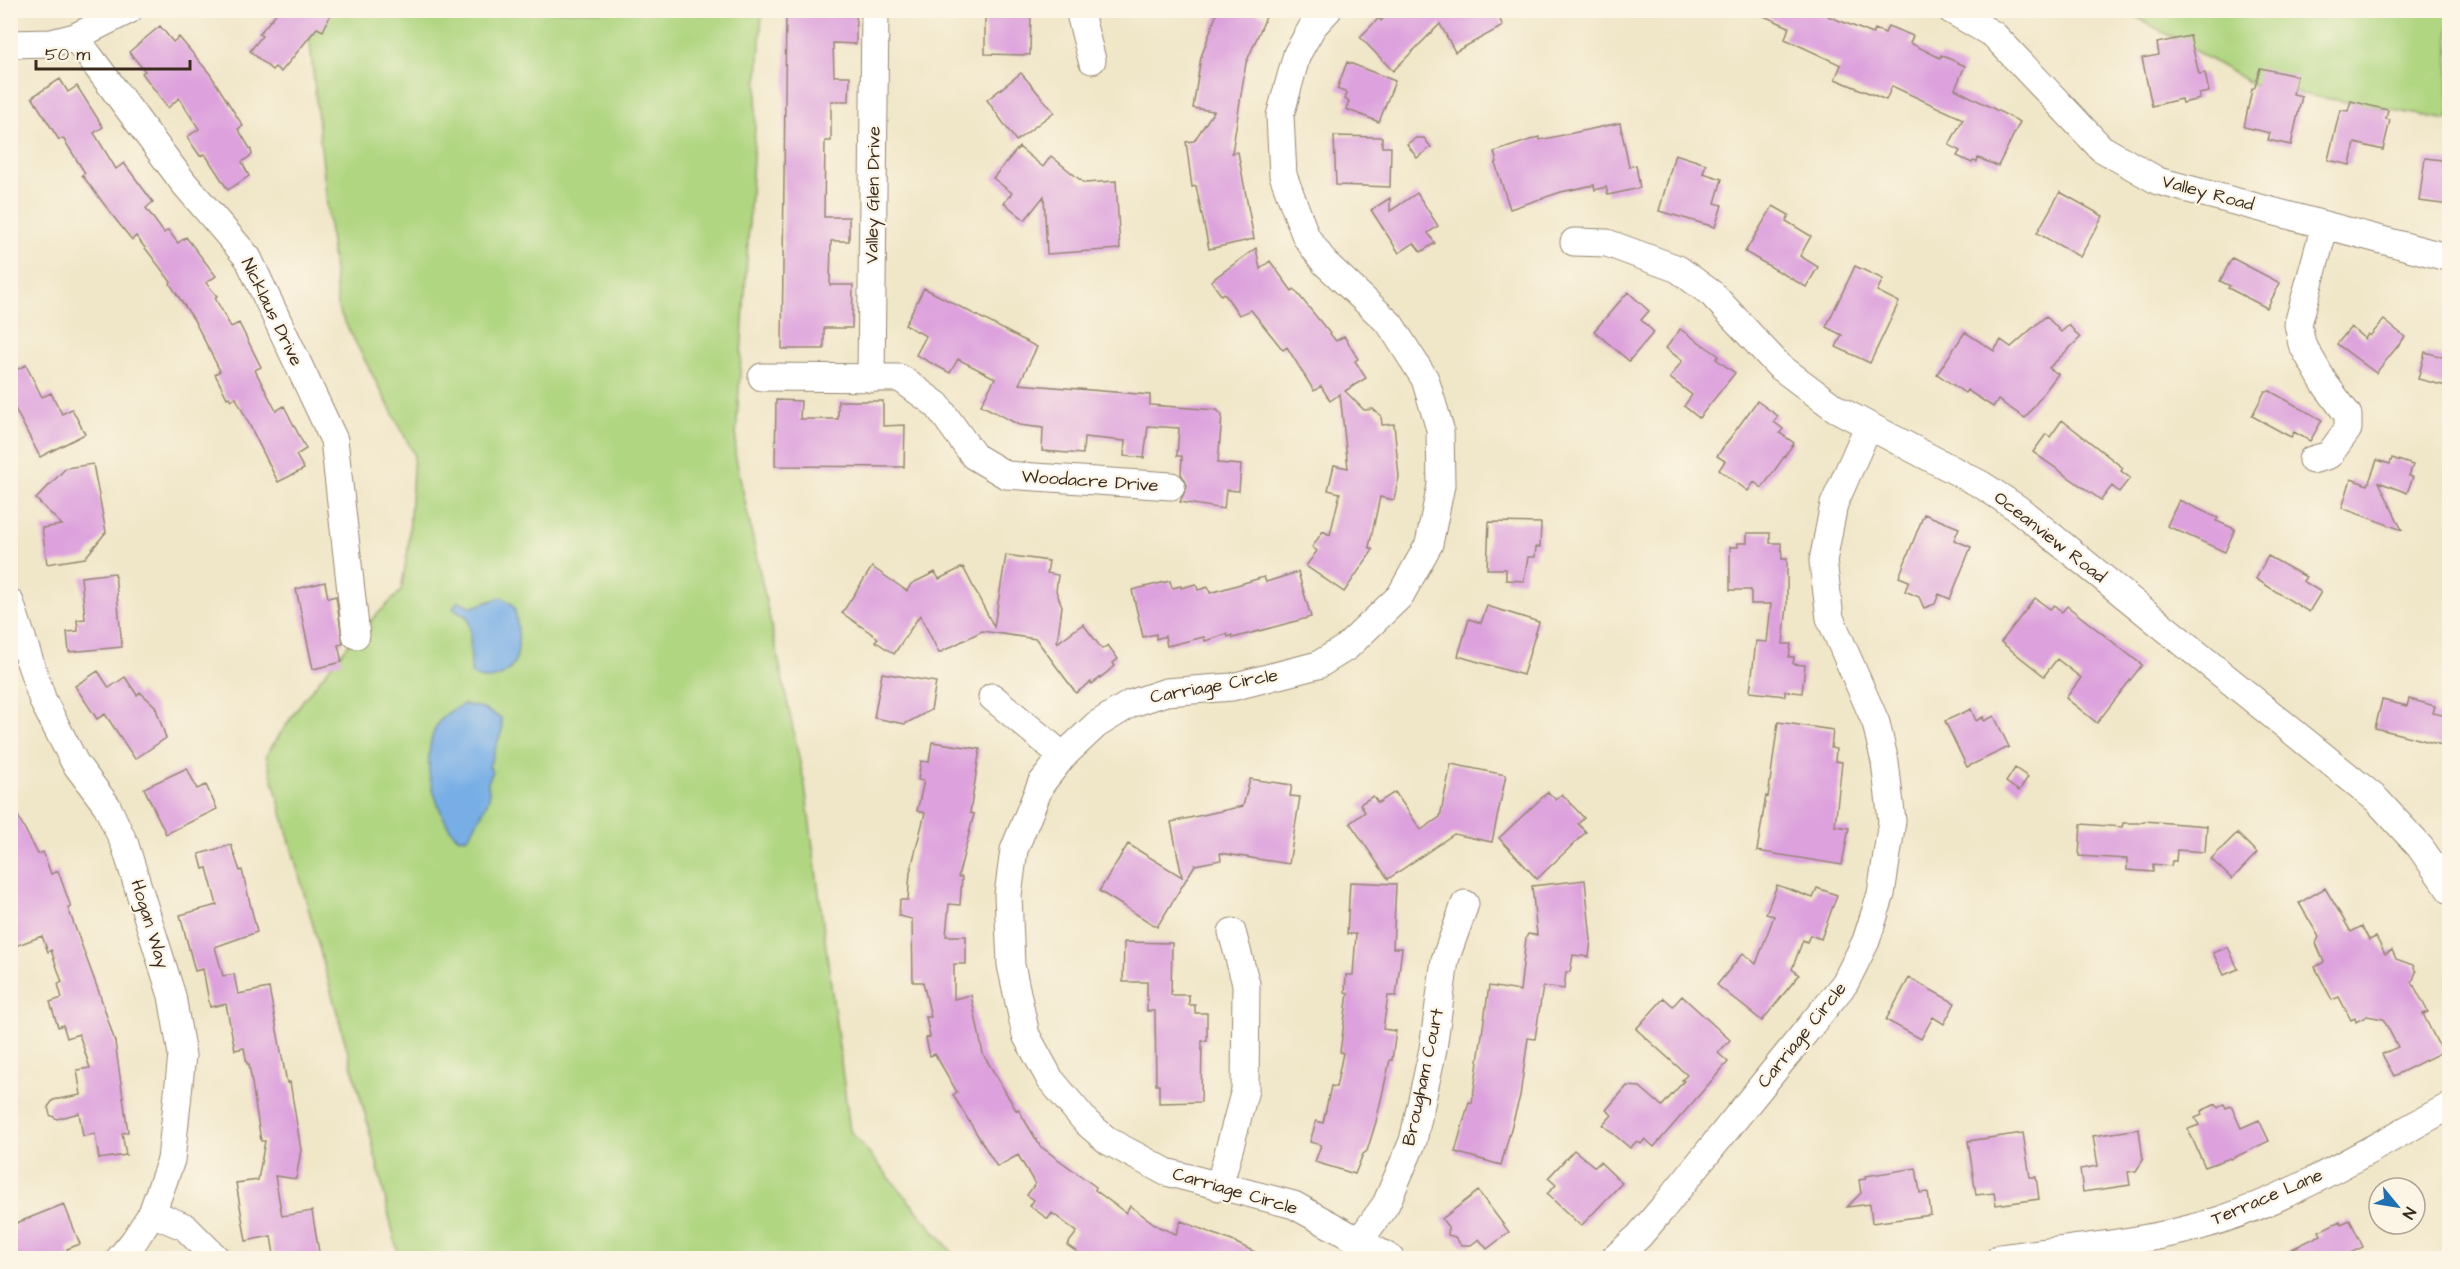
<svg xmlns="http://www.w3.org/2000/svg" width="2460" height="1269" font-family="'Architects Daughter',sans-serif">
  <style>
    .green { fill: #b0d681; stroke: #768050; stroke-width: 1.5 }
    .water { fill: #77aee6; stroke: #596c82; stroke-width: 1.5 }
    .building { fill: #dda1dd }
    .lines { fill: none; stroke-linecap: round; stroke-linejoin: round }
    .minor-casing { stroke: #968873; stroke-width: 29 }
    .minor { stroke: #fff; stroke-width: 27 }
    .labels { text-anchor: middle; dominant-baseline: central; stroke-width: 4.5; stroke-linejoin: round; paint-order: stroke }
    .street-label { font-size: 18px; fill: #3b2a1e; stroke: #fcf5e5 }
  </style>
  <rect width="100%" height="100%" fill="#fcf5e5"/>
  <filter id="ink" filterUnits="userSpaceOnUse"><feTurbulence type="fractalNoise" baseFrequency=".0167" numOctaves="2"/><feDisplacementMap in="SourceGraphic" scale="12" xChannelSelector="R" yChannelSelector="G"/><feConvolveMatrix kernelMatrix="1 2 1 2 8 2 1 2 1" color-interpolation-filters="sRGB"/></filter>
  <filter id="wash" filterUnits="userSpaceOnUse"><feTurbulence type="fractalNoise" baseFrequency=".008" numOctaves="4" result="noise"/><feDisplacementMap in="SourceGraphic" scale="24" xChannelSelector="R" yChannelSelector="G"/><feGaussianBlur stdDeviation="1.35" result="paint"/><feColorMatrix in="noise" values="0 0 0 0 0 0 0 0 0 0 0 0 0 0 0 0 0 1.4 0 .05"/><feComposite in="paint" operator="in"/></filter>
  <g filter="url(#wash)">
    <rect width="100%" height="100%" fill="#f0e6c8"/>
    <!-- green -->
    <path class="green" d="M308,11h454l-27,443 70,332 45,345 107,127h-558l-31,-133 -102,-370 38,-56 52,-64 45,-44 7,-42 6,-95 -76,-145 -30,-285z
      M2126,11h323v109l-193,-34z"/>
    <!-- water -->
    <path class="water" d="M502,597l12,9c3,14 6,34 3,48 -4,21 -27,31 -45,21l-1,-6 -1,-42 -3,-10 -14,-9 5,-7 15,6z
      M464,704l18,4 19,10 1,12 -13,37 4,5c-9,16 -3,10 -4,25 0,4 -18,38 -22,40 -18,11 -37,-53 -38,-65 -1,-18 1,-39 12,-53 6,-7 15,-11 23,-15z"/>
    <g id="blocks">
      <!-- building -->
      <path class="building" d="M279,10h54l-10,21 -6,-3 -36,44 -6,-5 -3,3 -22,-19 12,-15 -3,-2z
        M786,10h70v34l-23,-1 1,33h16l-1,25h-18v40h-6l-1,76h25v24h-18l-1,44h23l-1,43h-28v21h-42z
        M985,10h46l-1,45 -45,-1z
        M1218,10h32l16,7 -20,46 -14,90 6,-1 16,87 -45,10 -13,-63 -4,1 -6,-45 8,-1 20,-30 -21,-3 8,-51z
        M1391,10h104l8,16 -48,26 -15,-28 -47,47 -33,-34 19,-19 2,3z
        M1750,10h81l-3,6 45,18 2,-5 10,4 3,-7 25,10 -3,7 30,15 1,-3 24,11 -10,23 65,33 -22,44 -20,-8 -1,4 -4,-1 -1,2 -15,-7 3,-5 -11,-6 14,-26 -71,-33 -6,14 -51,-21 6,-14 -56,-26 4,-12z
        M160,26l13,16 6,-5 31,37 33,52 -5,3 13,21 1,5 -10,7 7,14 -21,14 -23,-36 -5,2 -13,-19 12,-8 -20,-31 -11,10 -26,-35 3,-2 -16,-19z
        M2190,36l9,38 6,-1 4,19 -10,2 1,5 -18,4 -1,-4 -29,7 -10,-48 17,-3 -2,-12z
        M1347,62l48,19 -16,41 -33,-13 3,-8 -4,-2 2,-6 -10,-4z
        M2260,68l37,8 -4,18 9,2 -11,49 -23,-5 2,-7 -26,-6 8,-38 3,-2z
        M1021,73l33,39 -38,29 -29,-41z
        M60,79l8,13 9,-6 26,41 -9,6 22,36 8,-6 29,39 -7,6 18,25 4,-3 10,13 8,-6 30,39 -10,7 11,13 -2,2 16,29 8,-4 22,44 -6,3 21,41 8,-5 22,43 -10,6 8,14 -26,13 -42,-84 -5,2 -2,-3 -2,1 -12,-24 5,-3 -26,-51 -24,-36 1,-2 -35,-46 -4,4 -16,-20 -34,-45 3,-2 -22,-35 -4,2 -27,-43z
        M2351,101l37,9 -2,9 4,1 -7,30 -28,-7 -5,22 -22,-5 12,-50 8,1z
        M1620,123l9,44 7,-2 4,23 -32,7 -2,-8 -11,3 -1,-5 -33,7 -51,17 -15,-46 2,-1 -3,-10 45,-15 1,3z
        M1334,136l48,1v10h9l-1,40 -54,-2z
        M1416,138h8l7,9 -14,11 -10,-14z
        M1019,147l24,20 8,-11 33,27 32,-2 4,68 -73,5 -3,-58 -19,24 -21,-17 8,-10 -19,-15z
        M1675,154l31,10 -3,9 19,6 -7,24 7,2 -7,22 -56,-16z
        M2425,158l25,3v44l-31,-4z
        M2060,192l43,24 -23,41 -43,-24z
        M1417,193l21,33 -10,7 7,10 -14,9 -7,-9 -15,10 -28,-43 19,-12v13z
        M1773,206l16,9 -3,6 25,15 -11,20 18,11 -12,20 -61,-35z
        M1256,248l4,21 10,-8 22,30 2,-2 42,52 8,-5 14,23 -3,2 11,17 -21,13 19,19 9,-1 8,7 1,9 12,-1 5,53 -5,23 -14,-3 -11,50 4,3 -29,42 -38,-26 11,-15 -5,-4 11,-16 7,4 10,-42 -12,-3 6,-25 14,3 -8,-74 -10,7 -9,-15 -7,5 -27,-44 -4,3 -32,-40 -12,5 -15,-22 -3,2 -10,-14z
        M2232,258l48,25 -13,25 -39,-20 2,-2 -10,-5z
        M1855,266l28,13 -6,12 22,11 -29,61 -34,-16 6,-12 -16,-8z
        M924,288l113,59 -18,37 131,11v10l67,5 5,5 -4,48 23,2 -2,26 -13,-1 -2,19 -44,-7 7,-16 -2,-6 -4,-6 1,-18h-5l2,-28 -31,-2 -4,32 -20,-2 1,-15 -41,-4 -1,17 -41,-3 1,-23 -24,-3 -38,-20 14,-27 -37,-19 -8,14 -34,-18 10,-19 -21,-11z
        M1628,292l21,19 -8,9 13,12 -25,29 -35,-30z
        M2046,316l15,16 8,-7 11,13 -31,30 9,6 -33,44 -27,-18 -5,7 -26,-17 -2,3 -28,-19 28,-42 29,19 7,-11 10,7z
        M2384,320l21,17 -29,36 -39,-29 14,-17 14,12 3,-5 2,2z
        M1680,329l35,24 4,3 -3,3 19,14 -36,45 -15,-12 8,-11 -22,-17 12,-17 -16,-13z
        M2425,352l25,7v28l-32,-8z
        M26,365l16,32 9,-4 11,21 10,-5 13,25 -45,23 -30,-58v-26z
        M2265,391h5l52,29 -12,21 -16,-9 -3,5 -4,-2 -35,-19z
        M776,400l25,1 -1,18h38v-18h45v25l22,-1 -1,42 -129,-1z
        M1757,401l21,15 -4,6 9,7 -3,4 14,10 -32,45 -8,-6 -6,9 -29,-21 6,-9 -8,-5z
        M2062,420l61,48 -2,3 9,7 -11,14 -7,-6 -11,14 -68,-48 13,-18 4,3z
        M2392,458l21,7 -4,11 4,1 -6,16 -28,-11 23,48 -60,-22 9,-29 17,6 9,-25 13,4z
        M93,464l13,68 -21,26 -38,6 -5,-36 20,-3 -26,-26 30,-31z
        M2179,500l39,18 -2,3 19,8 -10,23 -58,-26z
        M1924,514l35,14 -5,12 17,7 -21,52 -11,-5 -4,10 -11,4 -5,-11 -14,-6 4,-10 -10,-4z
        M1489,522l52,1 -1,24h-4l-1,10h-7l-4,24 -18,-1v-11h-19z
        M1747,533h23v10h11l1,16h5v47l-4,38h8l-2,13h5l-1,7 12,1 -3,28 -17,-2v5l-35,-4 6,-51 11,1 4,-38h-20v-14h-21v-43h8v-4h9z
        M1006,555l43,6 -2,12 11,2 -2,16 6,15 -5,37 26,-19 19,25 6,-4 10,14 -5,4 2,3 -23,18 -1,-2 -15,11 -40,-54 -54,-8 -43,22 -19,-38 -26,39 -19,-13 3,-3 -36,-25 30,-46 35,24 4,-7 24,-12 4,7 24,-12 31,60z
        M2268,556l38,21 -3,4 18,11 -12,20 -53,-33z
        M1298,572l13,45 -78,21 -1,-3 -4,2 -1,-3 -22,7 -1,-4 -37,9 -2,-10 -9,3v-5l-13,3 -11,-47 38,-9 2,7 9,-2v2l15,-4 2,6 10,-3 2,6 54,-16 2,5z
        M115,573l7,74 -53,5 -2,-20 11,-1 -1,-11 8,-1 -4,-42z
        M325,582l3,16 8,-2 7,48 -5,1 4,17 -29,7 -17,-80z
        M2035,598l15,11 4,-4 8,7 5,-6 75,59 -45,58 -31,-25 15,-20 -24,-19 -13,17 -43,-34z
        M1487,606l52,16 -16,53 -65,-19 11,-37 12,4z
        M98,671l11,17 16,-11 12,18 3,-3 15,14 11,32 -31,21 -30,-45 -8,5 -22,-33z
        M882,673l54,9 -5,28 -26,14 -31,-6z
        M2409,699l26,7 -2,7 14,3 -1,5 4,1v25l-75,-19 7,-28 25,6z
        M1971,709l5,12 7,-4 1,4 10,-5 15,31 -42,20 -22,-46z
        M1778,722l55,8 -2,18 5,1 -1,12 7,1 -7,64 14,2 -7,37 -85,-14 9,-55 2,1z
        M932,742l48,7 -10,64 4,1 -16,63h4l-2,28 -11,-1 -3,32h20v28h-12v35l17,-4 12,59 33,56 2,-1 22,37 56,41 -1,3 31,23 4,-7 29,21 17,7 5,-13 51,20 35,17h-181l-19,-13 10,-13 -25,-19 -4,6 -18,-13 4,-6 -7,-5 8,-11 -17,-29 -21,12 -44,-72 4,-3 -22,-38 -5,2 -4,-18 4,-1 -4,-20h5l-8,-35h-10l-1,-63 -13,-3 1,-16h8l2,-28 15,-59 -8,-2 7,-30 -6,-1 3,-19 8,1z
        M1451,764l55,11 -14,67 -38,-8 -66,45 -38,-56 15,-11 -5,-8 13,-8 5,7 17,-11 26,38 19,-13z
        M187,768l10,21 9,-4 11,24 -51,25 -22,-46z
        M2015,768l13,9 -9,14 -13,-9z
        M1250,779l42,6 -2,11 10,1 -11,67 -69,-11 1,7 -26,5 -38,62 -58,-36 29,-47 54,33 -11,-55 72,-16z
        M1548,792l8,8 6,-6 22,24 -6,6 8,8 -49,47 -38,-41z
        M10,801l28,53 5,-2 8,22 7,-3 13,36 -3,1 32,87 15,47 13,90 -6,1 4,22 -27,4 -4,-25 -12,2 -4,-23 -22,6 -7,-4 -2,-8 5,-7 28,-5 -4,-25 13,-2 -11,-34 -12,4 -4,-13 -5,2 -8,-25 12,-4 -4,-14 4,-2 -11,-32 -3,2 -6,-16 -32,12z
        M2144,821l63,5 -2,26 -28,-2 -1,11h-4l-1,5 -18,-2v8l-26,-2v-11l-48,-3 2,-32 41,3 1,-4h16z
        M2237,833l20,20 -25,26 -21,-20z
        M231,845l9,26 2,-1 15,62 -42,15 8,29 11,-2 4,20 31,-6 18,95 3,-1 11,68 -5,29 -21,-3 7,40 30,-5 8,47h-37l-1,-4 -8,1 -3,-19 -25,5 -10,-58 22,-3 7,-39h-4l-12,-77h-2l-3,-16 -9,2 -9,-46 -16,3 -7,-38 -8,2 -15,-56 37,-10 -10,-37 -4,1 -4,-15z
        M1585,880l6,60 -2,17 -16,-2 -3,17h-4l-2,17 -21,-3 -8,53 -7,-1 -8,58 -19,69 -46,-13 14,-50 3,1 17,-117 31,5 6,-53 2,-4 9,1 -5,-49z
        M1350,882l46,2 -3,64h9l-6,48h-8l-5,33 13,2 -4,29h-2l-14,62 -9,29 -4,3 -8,20 -40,-12 6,-17 -11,-3 6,-21 7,2 8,-37 5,1 7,-34 -3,-1 8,-59 -3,-1 1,-17h7l3,-41h-9z
        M1777,885l36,13 4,-10 20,7 -16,44 -11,-4 -3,7 -4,-2 -11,29 7,6 -37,46 -45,-36 26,-32 13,11 18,-48 -8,-2z
        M2325,888l26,44 11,-6 7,14 7,-3 9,17 7,-4 4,9 17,6 3,7 -4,10 16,30 -5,2 19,38 -48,24 -12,-22 16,-7 -15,-28 -16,-3 -11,6 -1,-4 -4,2 -12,-23 -7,3 -17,-33 9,-5 -8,-19 3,-6 -20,-34z
        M1124,942l48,1 -1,52h18v10h6v8h12v28h-5l-1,61 -42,1v-18h-3l-1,-74h-8v-29h-24z
        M2228,947l10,22 -14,6 -11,-22z
        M1909,978l46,25 -11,21 -11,-7 -12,22 -35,-19z
        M1682,996l48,44 -12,13 10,9 -74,85 -9,-8 -4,5 -4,-3 -7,7 -27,-23 9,-10 -6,-5 21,-24 13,1 22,19 22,-25 -2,-1 5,-5 -51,-46 28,-31 9,8z
        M2216,1104l2,4 6,-4 2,4 5,-2 10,22 18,-8 10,21 -38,18 -1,-1 -25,9 -17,-38 11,-4 -4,-7 7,-3 -1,-4z
        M2139,1129l4,31 -7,11 -8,1 2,13 -47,7 -3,-23 18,-3 -5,-30z
        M2023,1133l7,44h6l3,22 -43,6 -2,-12 -18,2 -8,-54z
        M1574,1150l21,17 5,-5 22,21 -41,43 -34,-32 9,-9 -8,-7z
        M1916,1168l4,25 8,-1 3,23 -59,8 -2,-19 -23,3 14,-14 -2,-13 7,-1 -1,-3z
        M1478,1191l31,41 -22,17 -8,-10 -8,6h-10l-6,-8 -7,-2v-8l-6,-8z
        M64,1204l16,40 -13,5 4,9h-61v-26l6,-2 -2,-6z
        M2350,1220l13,27 -23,11h-67l48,-23 -2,-4 21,-10 1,3z"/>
    </g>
  </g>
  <g filter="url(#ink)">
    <use href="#blocks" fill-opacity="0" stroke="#968873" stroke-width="1.5"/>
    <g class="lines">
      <defs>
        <path id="minor" d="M1079,10l13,50
          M1328,10l-15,16 -16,28 -17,62 3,59 23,62 19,26 65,61 35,55 15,50 1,56 -12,59 -29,52 -53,51 -29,18 -86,22 -66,5 -36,12 -34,21 -33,31 -22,28 -27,66 -6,45 3,70 15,70 24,44 37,44 21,18 58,31 128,33 96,53
          M1951,10l43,25 107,113 57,33 292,77
          M75,37l108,145 65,76 86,182 22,195
          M10,44l41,-1 24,-6 54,-27
          M1574,242l33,1 71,26 34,25 67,72 56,42 147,77 35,23 359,291 44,48 30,43
          M762,377l138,1 37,27 37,51 32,19 165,11
          M871,379l4,-369
          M2312,460l17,-5 19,-26v-14l-23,-31 -23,-40 -4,-20 27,-99
          M10,602l33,99 32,62 32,43 18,39 47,151 10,59 -11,105 -19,53 -18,28 -14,17
          M992,697l71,59
          M1219,1187l26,-97 1,-106 -14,-52
          M152,1213l33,14 31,31
          M1360,1240l26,-36 27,-63 20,-92 12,-89 20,-56
          M1615,1258l24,-22 23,-27 183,-226 21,-42 15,-47 11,-73 -7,-59 -9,-39 -46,-105 -7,-57 11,-57 34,-77
          M2000,1258c73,-10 150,-15 220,-38 80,-26 156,-75 230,-114"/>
      </defs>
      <!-- minor casing -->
      <use href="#minor" class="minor-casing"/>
      <!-- minor -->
      <use href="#minor" class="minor"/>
    </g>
  </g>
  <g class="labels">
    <!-- street labels -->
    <g class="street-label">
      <text transform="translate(2208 193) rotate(15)">Valley Road</text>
      <text transform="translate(873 195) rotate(-89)">Valley Glen Drive</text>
      <text transform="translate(272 312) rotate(64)">Nicklaus Drive</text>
      <text transform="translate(1090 481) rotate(4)">Woodacre Drive</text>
      <text transform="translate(2050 537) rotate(38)">Oceanview Road</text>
      <text transform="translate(1214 686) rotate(-10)">Carriage Circle</text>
      <text transform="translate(150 924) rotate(73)">Hogan Way</text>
      <text transform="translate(1802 1035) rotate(-51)">Carriage Circle</text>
      <text transform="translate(1423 1077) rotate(-78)">Brougham Court</text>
      <text transform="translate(1235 1191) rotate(16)">Carriage Circle</text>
      <text transform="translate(2267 1197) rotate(-23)">Terrace Lane</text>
    </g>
  </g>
  <!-- margin -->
  <rect width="2460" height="1269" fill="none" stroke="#fcf5e5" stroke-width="36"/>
  <!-- north arrow -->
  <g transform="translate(2397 1206) rotate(120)"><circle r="28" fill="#fcf5e5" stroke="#afa495" stroke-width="1.5"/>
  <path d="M0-4.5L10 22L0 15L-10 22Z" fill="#1f6fb2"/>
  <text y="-9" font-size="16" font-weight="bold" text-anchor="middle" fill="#3b2a1e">N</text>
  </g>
  <!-- scale -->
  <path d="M36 60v9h154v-9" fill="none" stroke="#3b2a1e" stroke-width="3"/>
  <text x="45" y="60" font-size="18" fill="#3b2a1e" stroke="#fcf5e5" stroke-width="4.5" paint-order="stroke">50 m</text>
</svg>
